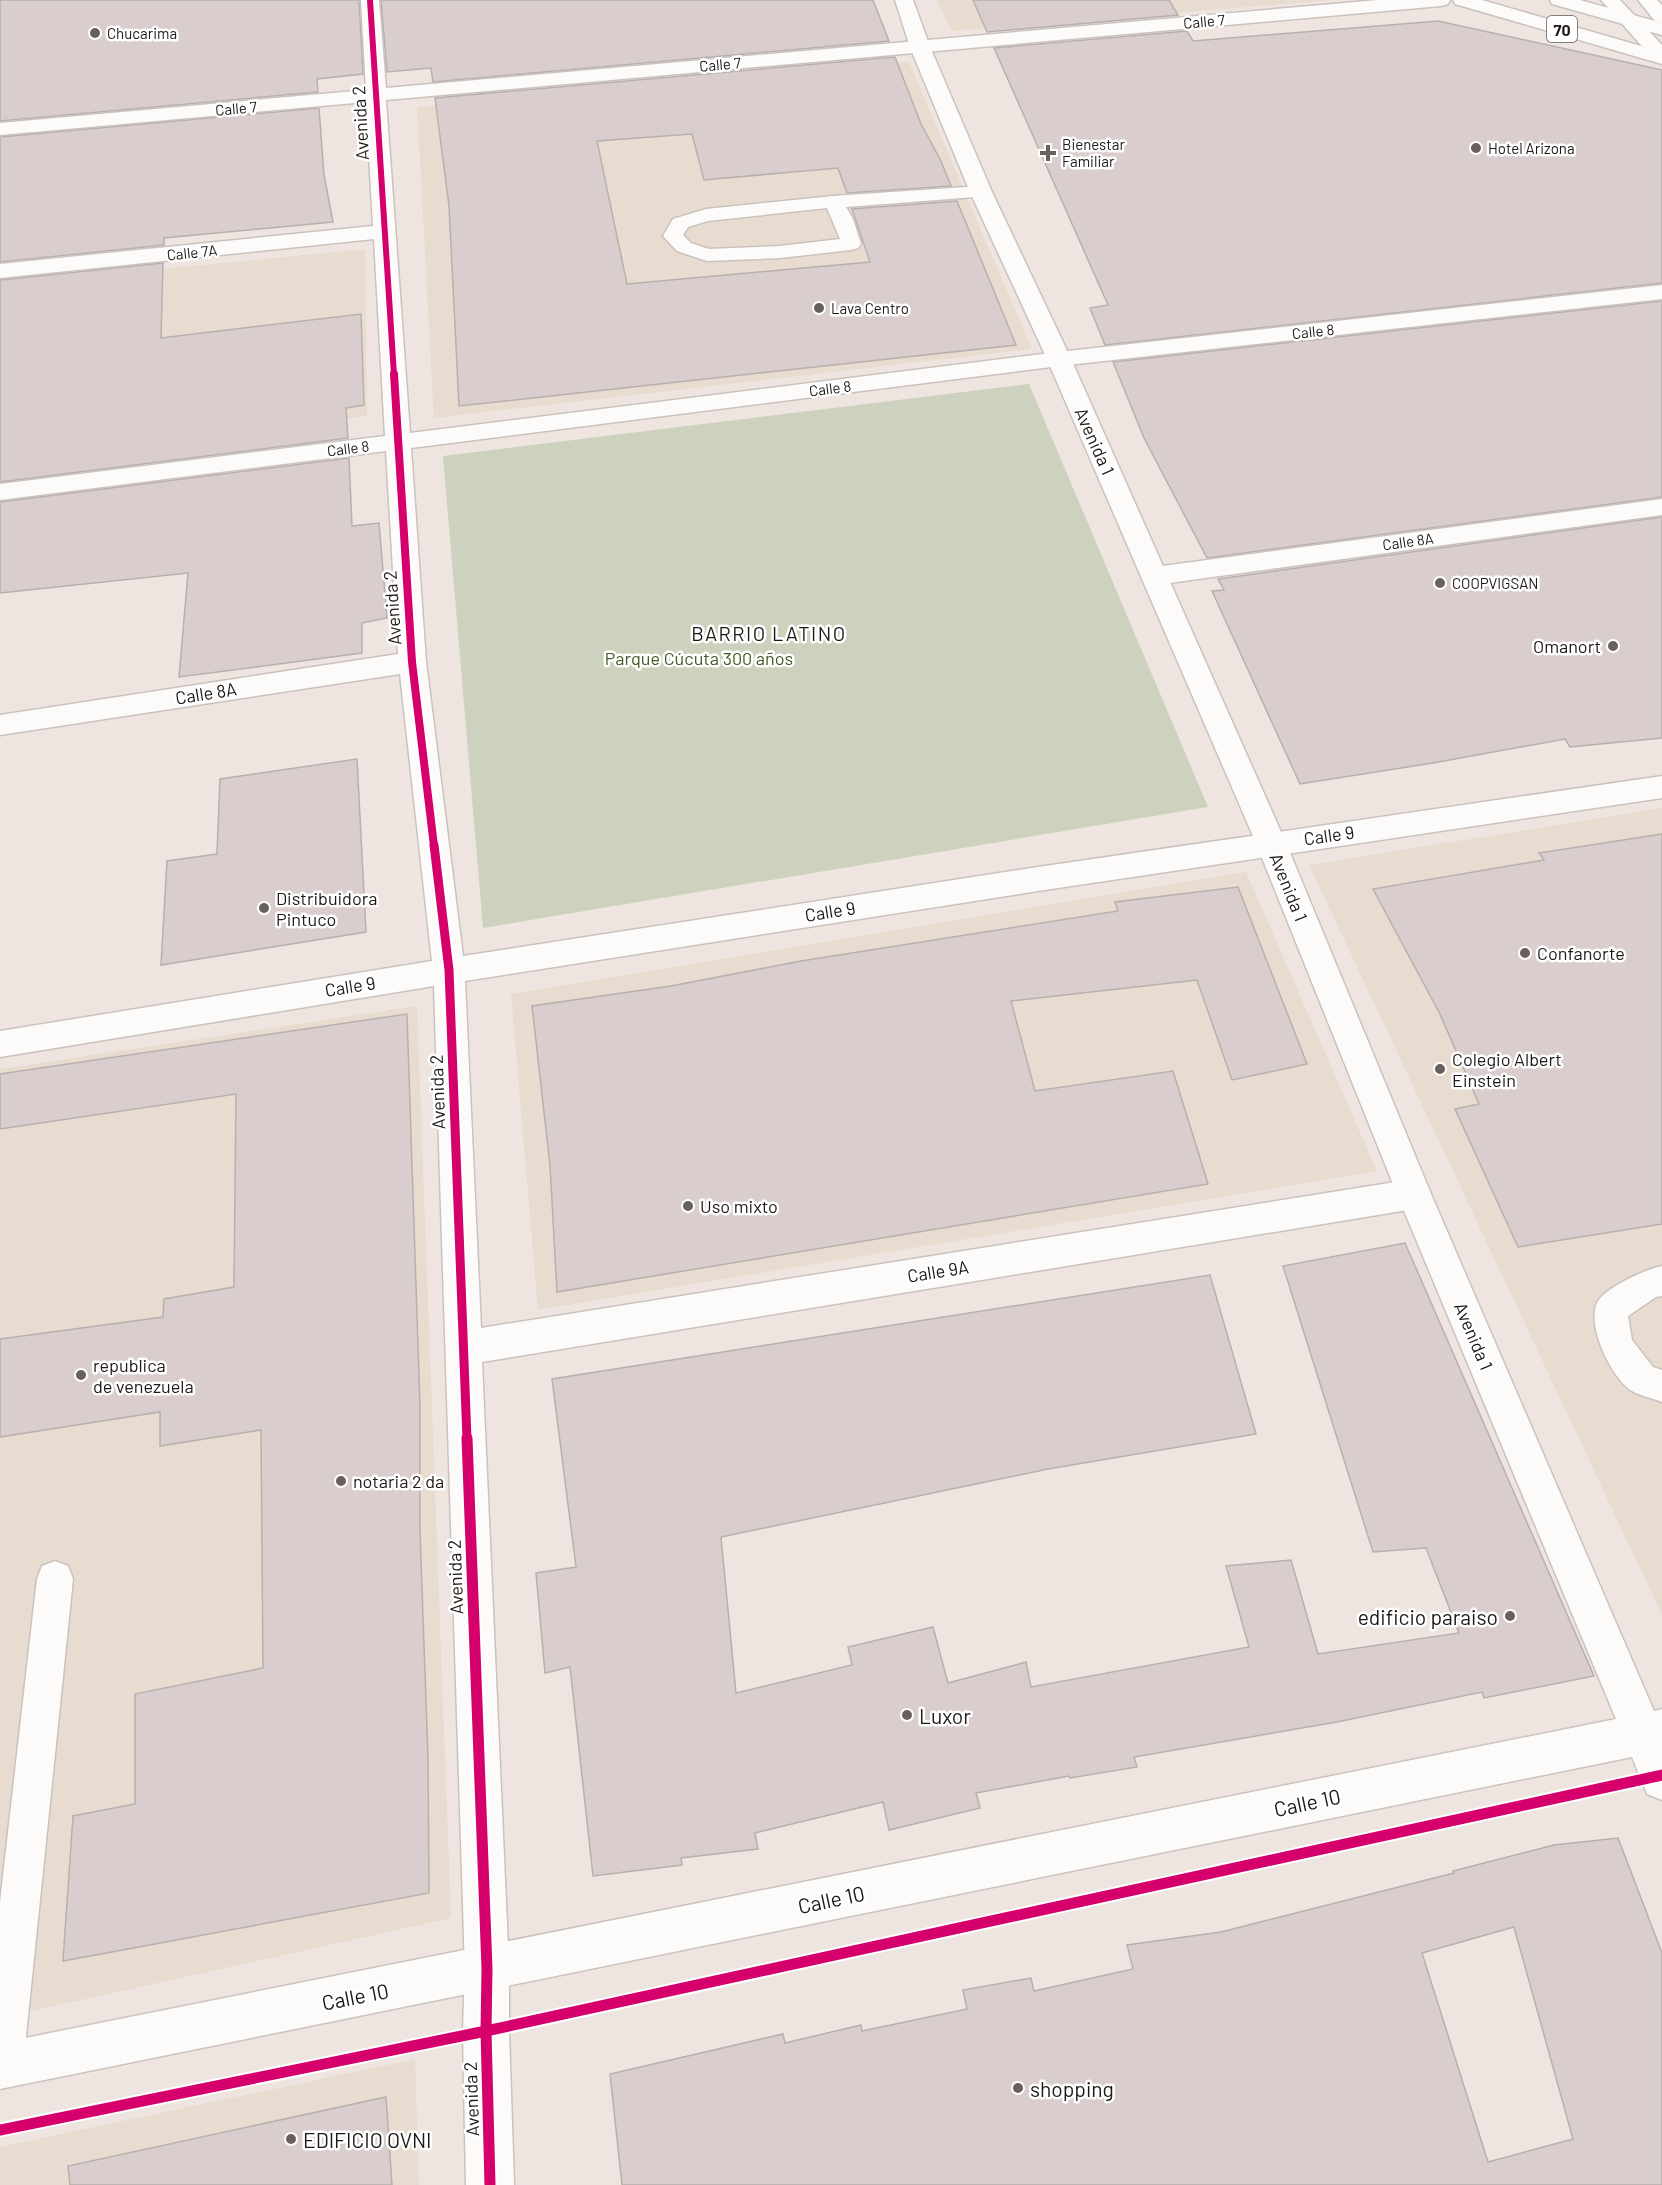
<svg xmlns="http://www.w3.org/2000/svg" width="1662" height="2185" font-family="Barlow,sans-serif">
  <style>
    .commercial { fill: #e7dccf }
    .green { fill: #cdd2be }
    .building { fill: #dacdcd; stroke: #b7b0ae; stroke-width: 1.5; fill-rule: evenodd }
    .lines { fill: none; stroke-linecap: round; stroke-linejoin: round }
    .lane-casing { stroke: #cac2be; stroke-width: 3 }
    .street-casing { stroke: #cac2be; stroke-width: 3 }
    .secondary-casing { stroke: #cac2be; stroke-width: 3 }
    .primary-casing { stroke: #cac2be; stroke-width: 3 }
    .lane { fill: #fdfbfa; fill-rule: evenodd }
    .street { fill: #fdfbfa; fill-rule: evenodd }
    .secondary { fill: #fdfbfa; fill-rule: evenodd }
    .primary { fill: #fdfbfa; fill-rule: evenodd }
    .cycleway-far3-casing { stroke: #fff; stroke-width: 8 }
    .cycleway-far2-casing { stroke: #fff; stroke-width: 10 }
    .cycleway-far1-casing { stroke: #fff; stroke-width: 13 }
    .cycleway-casing { stroke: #fff; stroke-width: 15 }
    .cycleway-far3 { stroke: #d6006c; stroke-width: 6 }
    .cycleway-far2 { stroke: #d6006c; stroke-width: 8 }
    .cycleway-far1 { stroke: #d6006c; stroke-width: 9 }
    .cycleway { stroke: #d6006c; stroke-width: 11 }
    .poi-dot { fill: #68605d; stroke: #fff; stroke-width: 2 }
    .labels { text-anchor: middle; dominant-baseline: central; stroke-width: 5; stroke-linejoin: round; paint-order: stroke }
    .far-street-label { font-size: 15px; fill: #1f1916; stroke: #fff }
    .far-poi-label { font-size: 15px; fill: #1f1916; stroke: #fff; text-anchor: start }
    .shield { fill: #fff; stroke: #625e5c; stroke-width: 1.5 }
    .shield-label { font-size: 16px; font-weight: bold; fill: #1f1916 }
    .street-label { font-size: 18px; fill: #1f1916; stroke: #fff }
    .poi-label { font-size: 18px; fill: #1f1916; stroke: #fff; text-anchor: start }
    .park-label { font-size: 18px; fill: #435b24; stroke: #fff }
    .neighbourhood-label { font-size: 20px; letter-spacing: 1.5px; fill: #1f1916; stroke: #fff }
    .near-poi-label { font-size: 21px; fill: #1f1916; stroke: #fff; text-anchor: start }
    .near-street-label { font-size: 21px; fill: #1f1916; stroke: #fff }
  </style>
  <rect width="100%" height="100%" fill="#efe5e0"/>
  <!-- commercial -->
  <path class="commercial" d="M937,0h396l-381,31z
    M909,62l123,287 -598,69 -17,-311z
    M365,249l2,167 -367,46v-177z
    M1662,808v807l-353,-750z
    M1246,872l131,299 -839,139 -27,-316z
    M417,1006l34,912 -451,100v-949z
    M415,2059l4,126h-419v-38z"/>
  <!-- green -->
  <path class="green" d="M1029,384l179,423 -725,121 -40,-472z"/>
  <!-- building -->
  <path class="building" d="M0,0h359l4,74 -46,5 1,13 -318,29z
    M381,0h492l16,41 -456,41 -2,-14 -44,4z
    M973,0h196l9,15 -191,17z
    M1438,21l224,49v213l-557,62 -15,-37 18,-3 -114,-257 193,-17 6,10z
    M895,57l26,67 20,37 10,25 -104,7 -9,-25 -134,12 -12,-46 -95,7 30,143 243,-22 -18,-53 105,-8 59,144 -557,61 -10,-200 -14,-108z
    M319,108l5,67 9,47 -169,16v7l-164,17v-125z
    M163,263l-2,75 200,-24 3,91 -18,3 2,30 -348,44v-202z
    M1662,301v196l-455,61 -63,-120 -31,-76z
    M349,458l3,68 27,-3 8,95 -25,5v30l-183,24 9,-104 -188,20v-91z
    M1662,517v221l-92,9 -5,-8 -132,24 -133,21 -88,-193 12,-1 -6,-11z
    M357,759l9,173 -205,33 6,-104 50,-7 3,-75z
    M1662,834v390l-144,23 -63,-138 24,-5 -39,-90 -67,-125 171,-29 -5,-7z
    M1238,887l69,177 -75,16 -35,-100 -186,21 24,90 138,-20 35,113 -651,108 -7,-127 -18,-159 139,-20 130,-25 317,-50 -3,-9z
    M407,1014l13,392v126l8,224 1,137 -366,68 10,-145 62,-12v-110l128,-26 -2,-238 -101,16v-34l-160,25v-98l163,-22 1,-18 70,-12 2,-193 -236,35v-55z
    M1405,1243l189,433 -110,22 -2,-6 -145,30 -203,35 3,10 -67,11 -1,-2 -93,17 4,15 -91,22 -6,-28 -128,31 3,16 -77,9 1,7 -89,11 -23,-209 -25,6 -9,-100 40,-6 -24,-188 658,-104 46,159 -208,35 -327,68 15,156 116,-28 -4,-18 85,-20 15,56 78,-21 5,25 218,-40 -23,-81 65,-6 27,94 141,-21 -33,-85 -53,4 -90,-286z
    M1618,1838l44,115v232h-1040l-12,-111 173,-40 2,9 76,-18 1,6 105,-22 -4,-19 68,-12 3,13 99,-22 -6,-24 94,-13 233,-59 -1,-2 101,-26zM1514,1927l59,212 -85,23 -66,-209z
    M386,2097l6,88h-322l-2,-19z"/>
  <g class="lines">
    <defs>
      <path id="lane" d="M981,186l7,2 3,4 -3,4 -142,11 7,12 8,25 -3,4 -7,2 -71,8 -73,3 -30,-10 -14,-15 10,-17 33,-10 127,-13zM827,208l13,31 -60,7 -71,3 -18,-6 -8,-8 5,-8 20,-6z
        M1662,1266v30l-6,1 -28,19 4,24 21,27 9,3v32c-10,-4 -22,-6 -30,-11 -21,-13 -47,-68 -34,-90 9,-14 48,-32 64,-35z
        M55,1561l13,5 5,13 -50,486 -6,15 -15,6 -2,-1v-183l37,-323 5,-13z"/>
      <path id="street" d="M361,0h18l7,88 992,-88h72l-2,4 -7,2 -1055,94 24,333 649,-81 603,-67v14l-603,67 -648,82 15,214 37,294 575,-89 624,-91v22l-624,93 -573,90 16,347 933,-149 12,4 5,11 -5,11 -12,4 -932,153 27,607v62l5,154h-48l-3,-154 2,-62 -31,-983 -434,71v-26l432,-70 -32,-287 -400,61v-20l398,-61 -12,-203 -386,49v-16l385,-48 -11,-197 -374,39v-14l373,-38 -7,-124 -366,33v-12l366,-33z
        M1662,499v16l-507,70 -9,-3 -4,-6 4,-6 9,-3z"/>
      <path id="secondary" d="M895,0h18l17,47 62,145 79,167 215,484 145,351 223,517 8,-2v91l-15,-6 -15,-37 -1632,332v-46l1616,-324 -219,-525 -141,-351 -209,-484 -77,-167 -60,-145z
        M1601,0h19l42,45v18l-7,-2z
        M1638,0h19l5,5v18l-7,-2z"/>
      <path id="primary" d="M1453,0h29l180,52v12l-207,-60z
        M1550,0h30l82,23v12l-110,-31z"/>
    </defs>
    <!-- lane casing -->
    <use href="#lane" class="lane-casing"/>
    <!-- street casing -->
    <use href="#street" class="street-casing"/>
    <!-- secondary casing -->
    <use href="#secondary" class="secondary-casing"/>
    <!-- primary casing -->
    <use href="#primary" class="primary-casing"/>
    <!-- lane -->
    <use href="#lane" class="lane"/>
    <!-- street -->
    <use href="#street" class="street"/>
    <!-- secondary -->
    <use href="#secondary" class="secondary"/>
    <!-- primary -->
    <use href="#primary" class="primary"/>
    <defs>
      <path id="cycleway-far3" d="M370,0l24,375"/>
      <path id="cycleway-far2" d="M394,374l18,288 22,184"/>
      <path id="cycleway-far1" d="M434,845l15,125 18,469"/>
      <path id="cycleway" d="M467,1438l20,531 -1,62 4,154
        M0,2130l486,-99 1176,-256"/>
    </defs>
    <!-- cycleway-far3 casing -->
    <use href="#cycleway-far3" class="cycleway-far3-casing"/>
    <!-- cycleway-far2 casing -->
    <use href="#cycleway-far2" class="cycleway-far2-casing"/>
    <!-- cycleway-far1 casing -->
    <use href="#cycleway-far1" class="cycleway-far1-casing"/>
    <!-- cycleway casing -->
    <use href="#cycleway" class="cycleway-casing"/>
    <!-- cycleway-far3 -->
    <use href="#cycleway-far3" class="cycleway-far3"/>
    <!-- cycleway-far2 -->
    <use href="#cycleway-far2" class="cycleway-far2"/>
    <!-- cycleway-far1 -->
    <use href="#cycleway-far1" class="cycleway-far1"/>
    <!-- cycleway -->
    <use href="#cycleway" class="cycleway"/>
  </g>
  <!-- markers -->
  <g class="poi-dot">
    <circle cx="95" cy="33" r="6"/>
    <circle cx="1476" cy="148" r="6"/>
    <path d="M1045 144h6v6h6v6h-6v6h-6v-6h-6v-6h6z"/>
    <circle cx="819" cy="308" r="6"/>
    <circle cx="1440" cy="583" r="6"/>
    <circle cx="1613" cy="646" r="6"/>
    <circle cx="264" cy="908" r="6"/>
    <circle cx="1525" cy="953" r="6"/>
    <circle cx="1440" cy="1069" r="6"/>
    <circle cx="688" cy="1206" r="6"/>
    <circle cx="81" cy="1375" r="6"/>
    <circle cx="341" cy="1481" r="6"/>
    <circle cx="1510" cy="1616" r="6"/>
    <circle cx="907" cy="1715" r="6"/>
    <circle cx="1018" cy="2088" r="6"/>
    <circle cx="291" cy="2139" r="6"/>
  </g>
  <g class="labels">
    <!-- far-street labels -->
    <g class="far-street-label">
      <text transform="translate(1204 21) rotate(-5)">Calle 7</text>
      <text transform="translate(720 64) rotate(-5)">Calle 7</text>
      <text transform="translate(236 108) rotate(-5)">Calle 7</text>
      <text transform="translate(192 252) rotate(-6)">Calle 7A</text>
      <text transform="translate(1313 331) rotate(-6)">Calle 8</text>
      <text transform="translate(830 388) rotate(-7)">Calle 8</text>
      <text transform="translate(348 448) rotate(-7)">Calle 8</text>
      <text transform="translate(1408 541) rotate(-8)">Calle 8A</text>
    </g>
    <!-- far-poi labels -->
    <g class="far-poi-label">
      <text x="107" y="33">Chucarima</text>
      <text x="1062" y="144">Bienestar<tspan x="1062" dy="17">Familiar</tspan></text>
      <text x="1488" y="148">Hotel Arizona</text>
      <text x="831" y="308">Lava Centro</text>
      <text x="1452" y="583">COOPVIGSAN</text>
    </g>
    <!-- shield labels -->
    <rect class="shield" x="1547" y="16" width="30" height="26" rx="4.5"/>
    <g class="shield-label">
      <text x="1562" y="29">70</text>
    </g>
    <!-- street labels -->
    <g class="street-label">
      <text transform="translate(360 123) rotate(-93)">Avenida 2</text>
      <text transform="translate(1095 441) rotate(66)">Avenida 1</text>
      <text transform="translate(392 608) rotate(-94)">Avenida 2</text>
      <text transform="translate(206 693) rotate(-9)">Calle 8A</text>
      <text transform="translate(1329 835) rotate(-8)">Calle 9</text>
      <text transform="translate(1289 887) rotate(68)">Avenida 1</text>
      <text transform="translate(830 911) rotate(-9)">Calle 9</text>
      <text transform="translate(350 986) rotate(-9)">Calle 9</text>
      <text transform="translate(437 1092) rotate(-92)">Avenida 2</text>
      <text transform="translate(938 1271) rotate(-9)">Calle 9A</text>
      <text transform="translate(1474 1336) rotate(67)">Avenida 1</text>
      <text transform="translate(455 1577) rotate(-92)">Avenida 2</text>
      <text transform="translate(471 2099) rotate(-92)">Avenida 2</text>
    </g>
    <!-- poi labels -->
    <g class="poi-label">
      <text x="1601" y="646" text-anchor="end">Omanort</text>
      <text x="276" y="898">Distribuidora<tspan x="276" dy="21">Pintuco</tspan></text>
      <text x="1537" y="953">Confanorte</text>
      <text x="1452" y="1059">Colegio Albert<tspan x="1452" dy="21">Einstein</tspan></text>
      <text x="700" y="1206">Uso mixto</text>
      <text x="93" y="1365">republica<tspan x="93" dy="21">de venezuela</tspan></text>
      <text x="353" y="1481">notaria 2 da</text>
    </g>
    <!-- park labels -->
    <g class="park-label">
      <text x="699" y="658">Parque Cúcuta 300 años</text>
    </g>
    <!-- neighbourhood labels -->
    <g class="neighbourhood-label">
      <text x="769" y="633">BARRIO LATINO</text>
    </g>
    <!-- near-poi labels -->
    <g class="near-poi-label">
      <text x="1498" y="1616" text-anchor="end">edificio paraiso</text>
      <text x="919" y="1715">Luxor</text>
      <text x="1030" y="2088">shopping</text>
      <text x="303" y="2139">EDIFICIO OVNI</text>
    </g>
    <!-- near-street labels -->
    <g class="near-street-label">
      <text transform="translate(1307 1802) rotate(-12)">Calle 10</text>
      <text transform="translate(831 1899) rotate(-12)">Calle 10</text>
      <text transform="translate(355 1996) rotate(-11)">Calle 10</text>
    </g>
  </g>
</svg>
